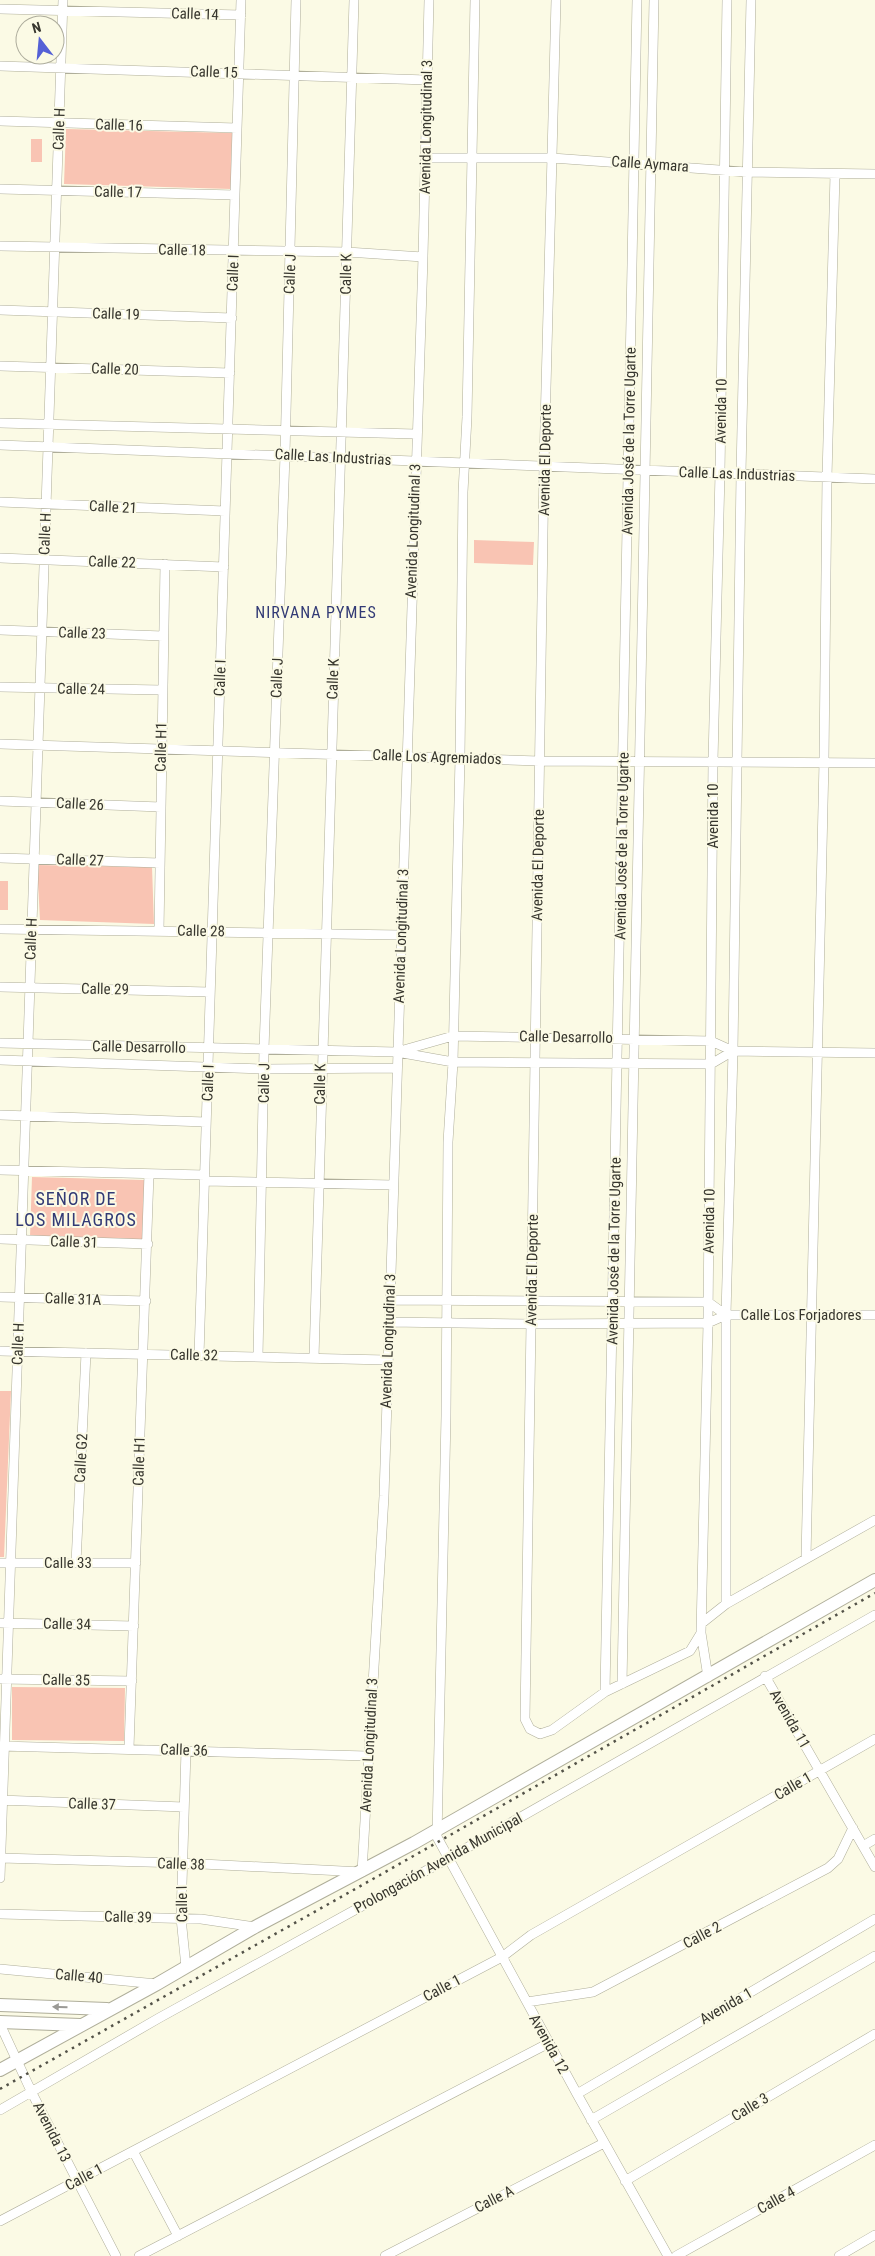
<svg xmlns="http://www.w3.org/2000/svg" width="875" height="2256" font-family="'Roboto Condensed',sans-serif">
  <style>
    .green { fill: #f9c4b3 }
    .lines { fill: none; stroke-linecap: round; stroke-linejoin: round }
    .street-casing { stroke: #afae9a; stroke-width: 10 }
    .secondary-casing { stroke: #afae9a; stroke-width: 14 }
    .street { stroke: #fff; stroke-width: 9 }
    .secondary { stroke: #fff; stroke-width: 12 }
    .rail { stroke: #535248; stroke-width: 2.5; stroke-dasharray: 2.5 5; stroke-linecap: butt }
    .oneway { fill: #9b9a96 }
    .labels { text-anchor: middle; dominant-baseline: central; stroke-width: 4; stroke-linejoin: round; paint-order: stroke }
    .street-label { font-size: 15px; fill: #37362e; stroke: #fbfae5 }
    .neighbourhood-label { font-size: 16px; letter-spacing: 1px; fill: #323a75; stroke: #fbfae5 }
    .quarter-label { font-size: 18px; letter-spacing: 1px; fill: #323a75; stroke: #fbfae5 }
  </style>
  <rect width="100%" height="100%" fill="#fbfae5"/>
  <!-- green -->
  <path class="green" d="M66,129l166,4 -1,56 -167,-5z
    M31,139h11v23h-11z
    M474,540l60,2 -1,23 -59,-2z
    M37,865l115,2 2,57 -114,-4z
    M0,881h8v29h-8z
    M32,1177l112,3v60l-114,-3z
    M0,1391h11l-7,166h-4z
    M12,1687l113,1 -1,53 -112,-1z"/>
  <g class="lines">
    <defs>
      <path id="street" d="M475,0l-8,417 -4,75 -3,266 -7,304 -5,80 -2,274 -9,421 140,257 91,162
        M556,0l-12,466 -19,1253 5,10 10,5 12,-4 53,-38 85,-41 11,-18
        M0,9l241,6
        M0,66l427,14
        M0,121l237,7
        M425,158h127l195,14 128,2
        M0,189l235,6
        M0,246l347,6 76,5
        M0,310l232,8
        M0,366l230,7
        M0,423l416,11
        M0,445l875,34
        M0,502l225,9
        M0,558l224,9
        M0,630l163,6
        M0,687l162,3
        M0,744l539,17 336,2
        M0,801l161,6
        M0,858l160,5
        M0,929l401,6
        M159,931l6,-367
        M0,987l210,5
        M0,1043l397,9 56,10 258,2 22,-13
        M400,1051l53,-15 258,5 22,10 142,2
        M0,1060l264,9 133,-1
        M0,1115l206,7
        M0,1170l205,5
        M204,1181l189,4
        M0,1239l148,5
        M0,1297l146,4
        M390,1300l318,2 18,13
        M389,1322l143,2 176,-1 18,-8h149
        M0,1351l387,9
        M199,1356l42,-1356
        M258,1357l6,-308 21,-594 11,-455
        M314,1358c10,-453 30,-905 40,-1358
        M806,1558l18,-797 3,-284 8,-303
        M0,1563h136
        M76,1563l10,-210
        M726,1604v-289l7,-264 8,-577 10,-474
        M0,1623l134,3
        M702,1623l24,-19 149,-84
        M765,1676l110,191
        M708,1677l-7,-44 7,-310 5,-562 7,-288 7,-473
        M0,1679l132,2
        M622,1684l32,-1684
        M605,1692l32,-1692
        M0,1746l368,10
        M129,1748l20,-574
        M186,1750l-5,168 5,49
        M0,1800l184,7
        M863,1846l12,-7
        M0,1858l182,5 180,9 22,-376 39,-1239 6,-257
        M0,1878l63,-1878
        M0,1914l201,5 54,8
        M0,1969l157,15
        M527,2002l66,-10 235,-124 10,-9 15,-31
        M0,2024l32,69 84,163
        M577,2094l298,-175
        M0,2110l159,-92 290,-160 426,-243
        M591,2120l284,-164
        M133,2151l45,85
        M625,2181l250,-147
        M0,2221l502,-264 29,-22 344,-196
        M139,2256l410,-213
        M385,2256l219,-113
        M676,2256l199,-111
        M839,2256l36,-21"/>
      <path id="secondary" d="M0,2005l107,4
        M0,2022l80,3
        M0,2070l157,-86 98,-57 159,-84 461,-263"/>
    </defs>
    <!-- street casing -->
    <use href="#street" class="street-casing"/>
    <!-- secondary casing -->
    <use href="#secondary" class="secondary-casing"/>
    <!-- street -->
    <use href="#street" class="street"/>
    <!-- secondary -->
    <use href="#secondary" class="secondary"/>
    <!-- rail -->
    <path class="rail" d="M0,2089l380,-214 495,-282"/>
  </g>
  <!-- one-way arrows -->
  <defs><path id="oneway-solid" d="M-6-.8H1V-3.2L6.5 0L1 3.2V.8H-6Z" transform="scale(1.25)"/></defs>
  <use class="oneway" href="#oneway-solid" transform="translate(60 2007) rotate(-178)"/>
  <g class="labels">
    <!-- street labels -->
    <g class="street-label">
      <text transform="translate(195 14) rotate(2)">Calle 14</text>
      <text transform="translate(214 72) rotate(2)">Calle 15</text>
      <text transform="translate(119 125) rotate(2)">Calle 16</text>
      <text transform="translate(426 127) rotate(-89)">Avenida Longitudinal 3</text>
      <text transform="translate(59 129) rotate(-88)">Calle H</text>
      <text transform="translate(650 164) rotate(4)">Calle Aymara</text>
      <text transform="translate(118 192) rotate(1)">Calle 17</text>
      <text transform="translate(182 250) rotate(1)">Calle 18</text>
      <text transform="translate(233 273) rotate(-88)">Calle I</text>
      <text transform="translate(290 274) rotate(-88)">Calle J</text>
      <text transform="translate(346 274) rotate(-89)">Calle K</text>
      <text transform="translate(116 314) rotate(2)">Calle 19</text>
      <text transform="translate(115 369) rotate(2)">Calle 20</text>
      <text transform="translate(721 411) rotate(-89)">Avenida 10</text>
      <text transform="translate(629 441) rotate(-89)">Avenida José de la Torre Ugarte</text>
      <text transform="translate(333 457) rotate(3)">Calle Las Industrias</text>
      <text transform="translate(545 460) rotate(-89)">Avenida El Deporte</text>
      <text transform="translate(737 474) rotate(2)">Calle Las Industrias</text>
      <text transform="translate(113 507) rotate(3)">Calle 21</text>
      <text transform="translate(413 531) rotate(-88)">Avenida Longitudinal 3</text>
      <text transform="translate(45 534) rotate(-88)">Calle H</text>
      <text transform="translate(112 562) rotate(2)">Calle 22</text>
      <text transform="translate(82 633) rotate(2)">Calle 23</text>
      <text transform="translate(220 678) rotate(-88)">Calle I</text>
      <text transform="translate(277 678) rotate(-88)">Calle J</text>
      <text transform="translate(333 679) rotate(-88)">Calle K</text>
      <text transform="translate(81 689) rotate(1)">Calle 24</text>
      <text transform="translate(161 747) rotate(-89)">Calle H1</text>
      <text transform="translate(437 757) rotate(2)">Calle Los Agremiados</text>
      <text transform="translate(80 804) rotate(3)">Calle 26</text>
      <text transform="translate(713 816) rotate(-90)">Avenida 10</text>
      <text transform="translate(622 846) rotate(-89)">Avenida José de la Torre Ugarte</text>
      <text transform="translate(80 860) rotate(2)">Calle 27</text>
      <text transform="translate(538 865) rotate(-89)">Avenida El Deporte</text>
      <text transform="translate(201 931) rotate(1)">Calle 28</text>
      <text transform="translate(401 936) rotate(-88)">Avenida Longitudinal 3</text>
      <text transform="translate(31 939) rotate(-88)">Calle H</text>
      <text transform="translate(105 989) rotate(1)">Calle 29</text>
      <text transform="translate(566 1037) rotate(1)">Calle Desarrollo</text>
      <text transform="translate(139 1047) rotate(1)">Calle Desarrollo</text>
      <text transform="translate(208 1083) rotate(-88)">Calle I</text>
      <text transform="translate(264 1083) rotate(-89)">Calle J</text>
      <text transform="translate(320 1084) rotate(-89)">Calle K</text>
      <text transform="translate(709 1221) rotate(-89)">Avenida 10</text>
      <text transform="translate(74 1242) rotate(2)">Calle 31</text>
      <text transform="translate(614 1251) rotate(-89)">Avenida José de la Torre Ugarte</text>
      <text transform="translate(532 1270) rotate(-89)">Avenida El Deporte</text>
      <text transform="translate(73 1299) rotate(2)">Calle 31A</text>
      <text x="801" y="1315">Calle Los Forjadores</text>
      <text transform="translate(388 1341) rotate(-88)">Avenida Longitudinal 3</text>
      <text transform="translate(18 1344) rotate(-88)">Calle H</text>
      <text transform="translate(194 1355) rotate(1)">Calle 32</text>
      <text transform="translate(81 1458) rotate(-87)">Calle G2</text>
      <text transform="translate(139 1461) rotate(-88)">Calle H1</text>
      <text x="68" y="1563">Calle 33</text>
      <text transform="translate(67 1624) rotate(1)">Calle 34</text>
      <text transform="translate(66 1680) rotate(1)">Calle 35</text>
      <text transform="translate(790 1719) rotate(60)">Avenida 11</text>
      <text transform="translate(369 1745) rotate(-87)">Avenida Longitudinal 3</text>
      <text transform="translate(184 1750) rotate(2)">Calle 36</text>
      <text transform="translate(793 1786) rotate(-30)">Calle 1</text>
      <text transform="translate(92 1804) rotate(2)">Calle 37</text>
      <text transform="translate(438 1863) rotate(-29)">Prolongación Avenida Municipal</text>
      <text transform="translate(181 1864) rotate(2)">Calle 38</text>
      <text transform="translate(182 1904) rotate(-91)">Calle I</text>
      <text transform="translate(128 1917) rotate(1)">Calle 39</text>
      <text transform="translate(702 1935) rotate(-28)">Calle 2</text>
      <text transform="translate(79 1976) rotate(5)">Calle 40</text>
      <text transform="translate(442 1988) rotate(-28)">Calle 1</text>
      <text transform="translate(726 2006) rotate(-30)">Avenida 1</text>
      <text transform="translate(549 2044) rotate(61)">Avenida 12</text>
      <text transform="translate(750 2107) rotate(-31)">Calle 3</text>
      <text transform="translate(52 2132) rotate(63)">Avenida 13</text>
      <text transform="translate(84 2177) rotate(-28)">Calle 1</text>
      <text transform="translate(494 2199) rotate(-27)">Calle A</text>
      <text transform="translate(776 2200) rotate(-29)">Calle 4</text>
    </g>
    <!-- neighbourhood labels -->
    <g class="neighbourhood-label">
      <text x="316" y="612">NIRVANA PYMES</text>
    </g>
    <!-- quarter labels -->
    <g class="quarter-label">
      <text x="76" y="1198">SEÑOR DE<tspan x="76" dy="21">LOS MILAGROS</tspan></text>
    </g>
  </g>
  <!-- north arrow -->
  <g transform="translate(40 40) rotate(344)"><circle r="24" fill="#fbfae5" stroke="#adac9c"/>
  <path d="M0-4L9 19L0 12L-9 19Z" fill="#5460d6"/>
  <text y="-8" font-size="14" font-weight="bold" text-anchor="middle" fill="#37362e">N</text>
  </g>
</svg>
